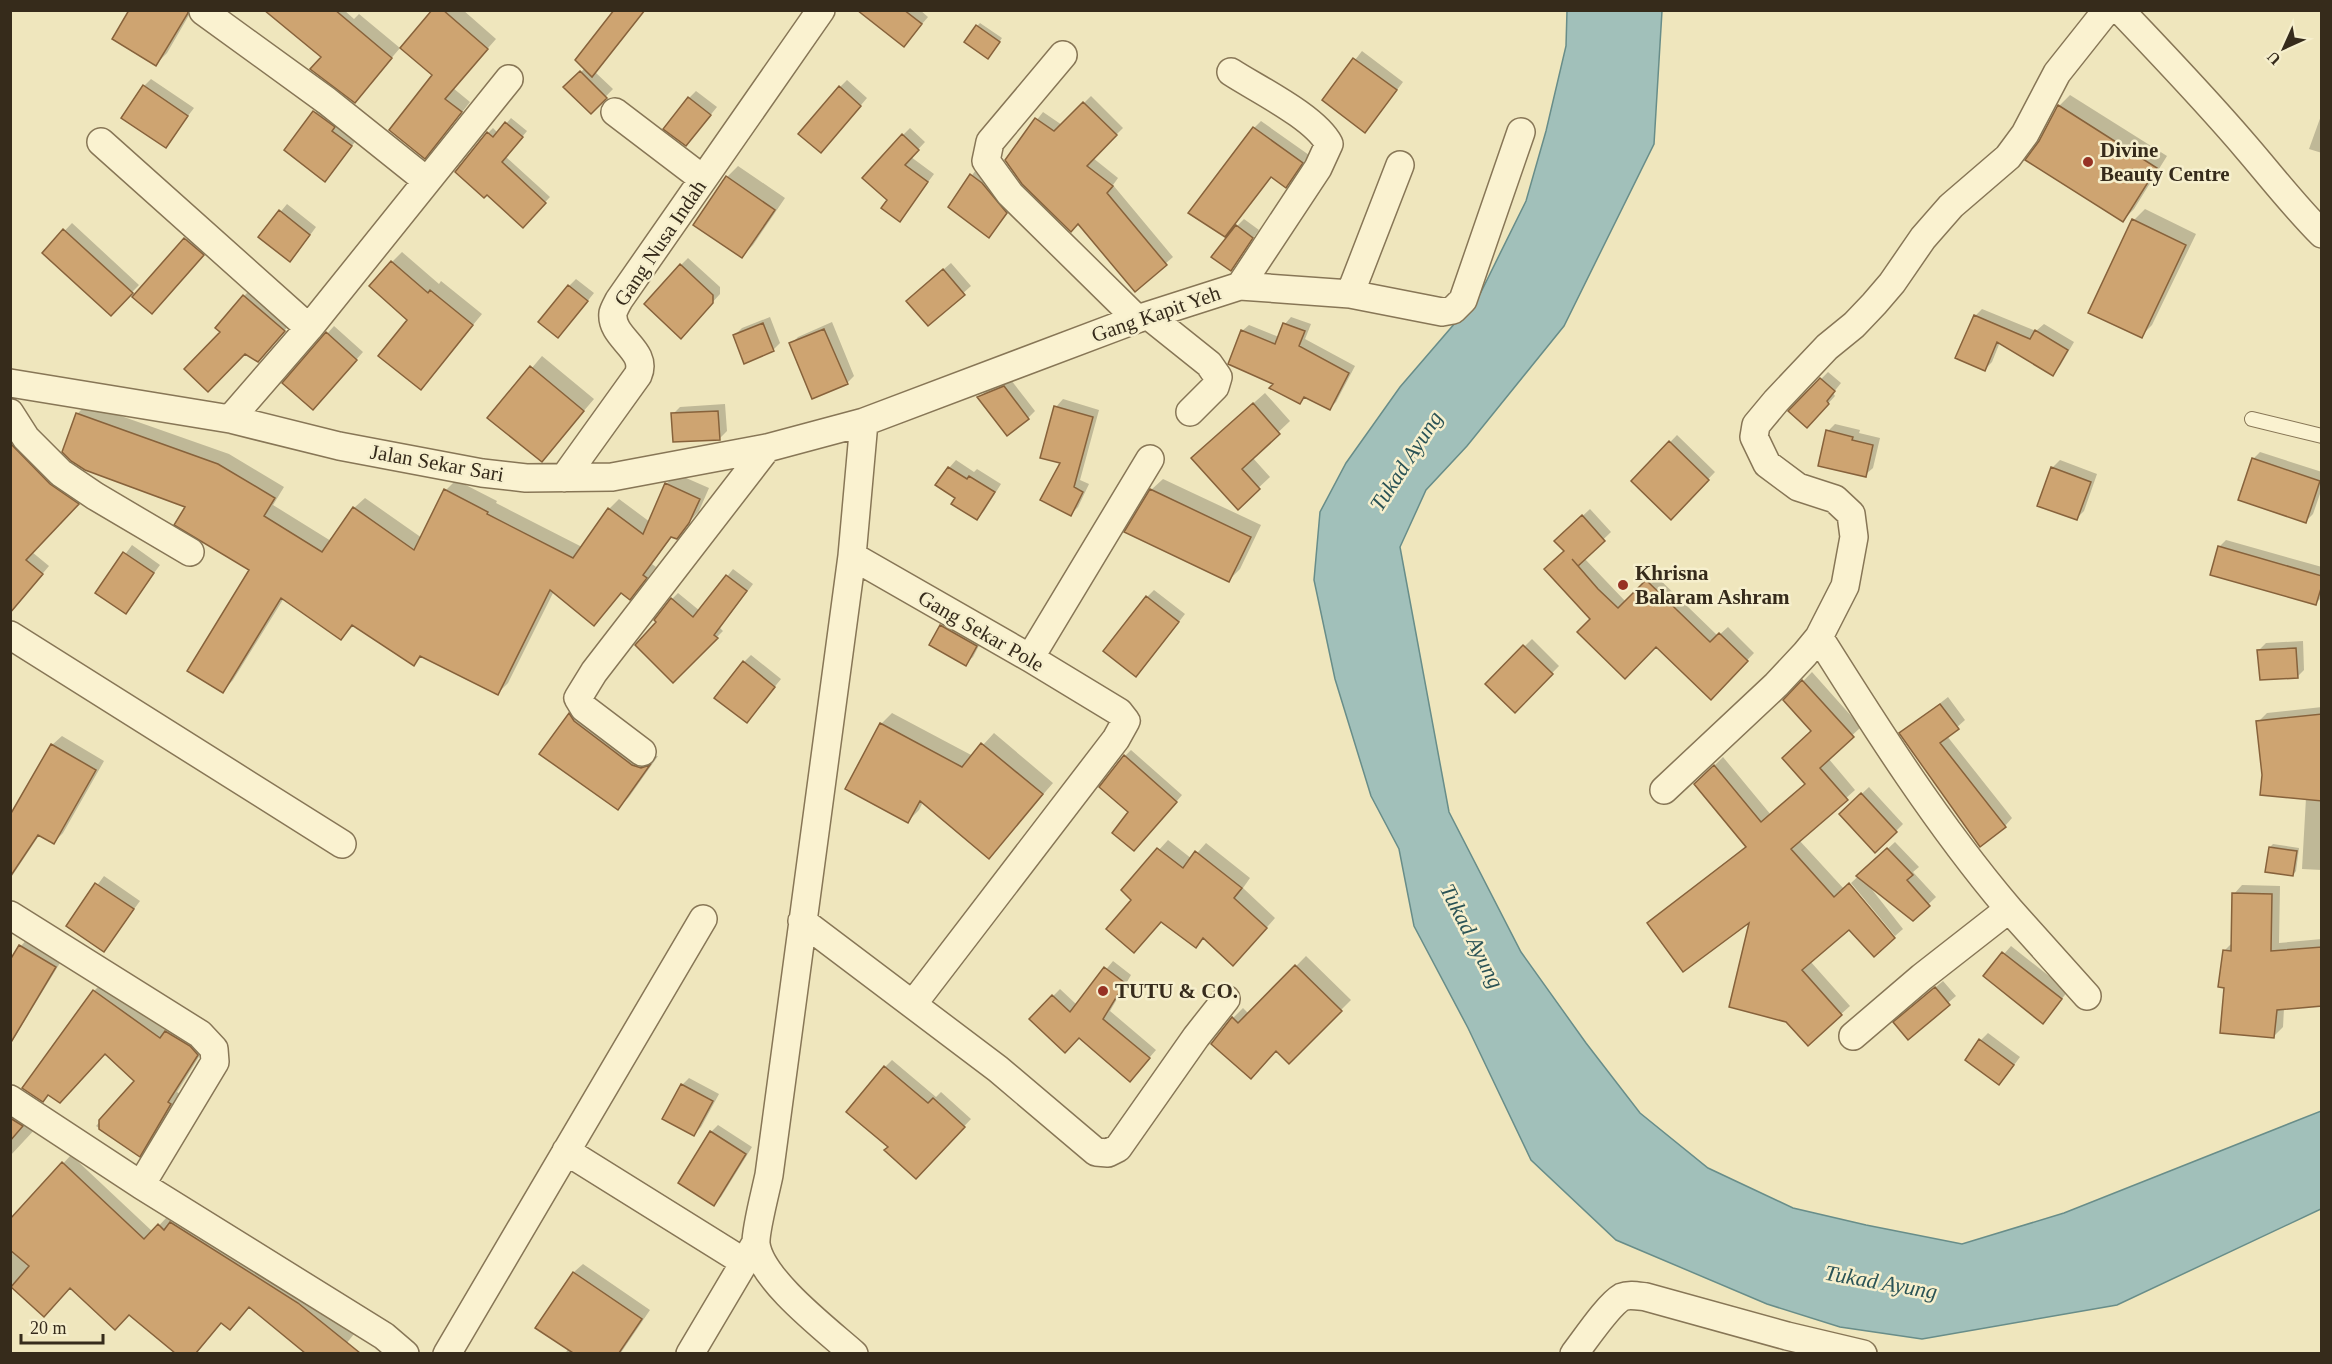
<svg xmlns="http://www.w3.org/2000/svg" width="2332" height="1364" font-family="Georgia,serif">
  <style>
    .water { fill: #a1c0ba; stroke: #688d89; stroke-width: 1.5 }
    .shadow { fill: #0003 }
    .building { fill: #cea471; stroke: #87623b; stroke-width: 1.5 }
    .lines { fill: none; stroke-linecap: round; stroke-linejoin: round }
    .lane-casing { stroke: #877656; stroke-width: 16 }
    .street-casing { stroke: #877656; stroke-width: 30 }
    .lane { stroke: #faf2d0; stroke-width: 14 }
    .street { stroke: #faf2d0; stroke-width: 27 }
    .poi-dot { fill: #973224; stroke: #f6efcd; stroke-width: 2 }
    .labels { text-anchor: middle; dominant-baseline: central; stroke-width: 5; stroke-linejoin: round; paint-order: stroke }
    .poi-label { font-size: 21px; font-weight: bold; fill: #362b1b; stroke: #f6efcd; text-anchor: start }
    .street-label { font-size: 21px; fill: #362b1b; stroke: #f6efcd }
    .water-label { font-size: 22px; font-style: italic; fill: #2a5356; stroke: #f6efcd }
  </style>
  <rect width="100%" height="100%" fill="#efe6bd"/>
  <!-- water -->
  <path class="water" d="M1567,11h95l-8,133 -90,182 -97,120 -41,44 -26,57 49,265 72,140 65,91 54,70 68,55 85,40 73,17 96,19 102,-31 257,-102v98l-204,96 -195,34 -82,-12 -73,-23 -151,-64 -85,-80 -63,-132 -54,-102 -15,-77 -28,-53 -36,-117 -21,-99 6,-68 26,-49 54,-76 80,-93 46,-93 20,-70 20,-85z"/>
  <!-- shadow -->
  <path class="shadow" d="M131,10h61l-25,43 -11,11z
    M266,10h78l10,9 5,-5 41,34 -45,53 -32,-44z
    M434,10h29l33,29 -43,49 17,14 -36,46z
    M616,10h29l-50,62 18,17 -22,23 -25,-25 19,-19z
    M859,10h61l8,7 -24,28z
    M980,23l22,15 -11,16 -14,-28z
    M1362,51l41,31 -31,41 -48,-23z
    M151,79l43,29 -29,38 -21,-60z
    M847,80l20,18 -39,46 12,-57z
    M696,91l21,16 -31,38 3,-47z
    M2070,95l97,61 -33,53 -11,11 -83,-78 19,-36z
    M1091,96l32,32 -30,30 25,20 -5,7 60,72 -38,33 -56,-68 -73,-62 37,-48 19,13z
    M322,104l36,34 -33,42 -39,-30z
    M2322,113v40l-13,-4z
    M511,118l16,13 -21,26 44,40 -27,29 -35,-93 5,-5 5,5z
    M1261,121l48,34 -23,31 -14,-10 -47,60 29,-108z
    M910,128l15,14 -14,15 23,17 -34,46 -11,-20 14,-65z
    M738,166l47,32 -32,47 -11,11 -47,-32 32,-47z
    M978,167l36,38 -25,31 -39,-30z
    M287,204l29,23 -19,26 -37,-16z
    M2145,209l51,25 -44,91 -11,11 -7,-116z
    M1244,219l15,11 -28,39 5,-42z
    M72,223l67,62 -28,29 -67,-61z
    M193,232l17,15 -51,58 -24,-8z
    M402,252l37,32 2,-3 41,33 -61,74 -12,-69 -17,-57z
    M688,258l32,29v7l-32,35 -7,-64z
    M951,263l20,23 -42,38 -14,-30z
    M576,279l18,14 -29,36 4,-43z
    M251,289l40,34 -26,30 -20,-1 -23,-21 22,-35z
    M1982,309l54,22 8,-7 30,18 -14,24 -7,8 -53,-32 -8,20 -7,7 -10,-53z
    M770,317l10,26 -7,7 -39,-14 8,-8z
    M1291,317l20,7 -6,15 50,27 -19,36 -6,6 -24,-12 -6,6 -58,-71 7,-6 30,12 6,-13z
    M832,322l22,54 -7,7 -56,-39 7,-7z
    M334,326l29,26 -43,49 -36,-18z
    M542,356l52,43 -52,61 -52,-42z
    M1828,372l13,11 -8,10 2,3 -21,23 -24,-8z
    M1011,380l24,31 -7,7 -49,-20 7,-7z
    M1265,393l25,28 -38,36 18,20 -32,30 -34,-60z
    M1063,399l36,11 -19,70 9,4 -11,23 -7,7 -9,-52 -6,-55z
    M87,404l142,50 55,33 -11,18 58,36 23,-33 11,-10 57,40 24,-48 10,-10 41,21 -1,2 86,44 27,-38 10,-10 31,23 16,-38 11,-10 32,14 -10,23 -23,26 -4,-1 -20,28 4,3 -16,21 -10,10 -8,-6 -28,32 -40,-33 -46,92 -10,10 -76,-37 -8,8 -60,-39 -13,14 -57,-41 -51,82 -10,11 28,-122 -64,-63 -110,-92z
    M725,404l2,27 -7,7 -47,-24 7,-7z
    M10,414l79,78 -57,60 17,14 -27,32 -12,-63z
    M1835,424l25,6 -1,3 21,5 -7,30 -8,7 -37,-44z
    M1677,435l38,37 -44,46 -38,-37z
    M2260,452l62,20v16l-9,26 -7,7 -53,-62z
    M956,460l18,12 3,-3 24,15 -17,27 -7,7 -28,-50z
    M2060,460l37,14 -13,37 -8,8 -24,-51z
    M1163,479l98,46 -21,44 -11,11 -78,-90z
    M1590,509l21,23 -27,26 42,44 28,-28 64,62 10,-9 26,26 -43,45 -55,-53 -64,-26 -27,-68 -9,-10z
    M2226,540l96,27v30l-7,7 -96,-57z
    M132,545l28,20 -35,47 -28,-19z
    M733,569l20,15 -33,44 3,3 -50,50 -15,-59 14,-23 6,-6 22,18z
    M1154,590l31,24 -42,54 4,-71z
    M949,618l34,20 -10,19 -8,7 -34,-19 10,-19z
    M1532,639l27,27 -44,45 -28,-27z
    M2303,641l1,29 -7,7 -38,-27 7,-7z
    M751,655l30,24 -34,42 -3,-59z
    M1812,672l49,55 -33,31 27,32 -56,50 45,49 -34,72 40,45 -42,38 -57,-125 -102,4 98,-78 -51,-61 27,-27 48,58 36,-32 6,-52 -28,-31z
    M1948,697l17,23 -18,16 65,82 -7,8 -104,-92z
    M580,703l73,54 5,-1 -29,41 -11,11 -77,-54 29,-40z
    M2322,707v163l-20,-1 4,-71 -42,-23 -6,-53 9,-9z
    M892,713l81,43 21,-23 59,50 -64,74 -66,-55 -4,8 -11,11 -27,-97z
    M62,736l42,25 -41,72 -9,9 -14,-8 -30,45v-61l42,-73z
    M1131,750l51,45 -41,48 -11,-31 -5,-56z
    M1869,787l34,37 -7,7 -48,-24z
    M1168,840l24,19 14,-16 44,35 -7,10 32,30 -32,36 -38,-17 -10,9 -72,-56z
    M1895,842l24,25 -6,5 23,25 -23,22 -47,-37 37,47 -8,7 -44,-53z
    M2273,844l26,4 -3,23 -3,4 -23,-28z
    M104,876l36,25 -36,49 -36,-25z
    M2242,885l38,1 -1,57 43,-4v66l-38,3 -1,19 -9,9 -49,-49 -1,-36 9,-9 1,-48z
    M29,937l34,21 -53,87v-83l11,-16z
    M2011,946l57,45 -18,23 -65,-38z
    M1306,956l45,44 -62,62 -12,-12 -26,27 -18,-59 10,-10 6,6z
    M1113,961l18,14 -21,36 46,39 -19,22 -58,-36 -48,-17 29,-30 17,16z
    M104,981l103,63 -30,48 3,2 -31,51 -10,10 -43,-29 40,-45 -31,-28 -57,40 -23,-5 69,-97z
    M1943,981l13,15 -48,41 -5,-22z
    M1988,1033l32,24 -14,19 -25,-36z
    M892,1060l44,37 5,-5 30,27 -48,51 -33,-23 -5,-80z
    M689,1078l30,16 -18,33 -7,7 -12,-49z
    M10,1109l27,18 -27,29z
    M718,1125l34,22 -31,50 -7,7 -3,-72z
    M71,1155l82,77 14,-15 5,5 8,-7 107,66 67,53 -16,20h-30l-58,-48 -20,22 -8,-6 -26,32h-19l-48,-41 -59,-27 -26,29 -34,-30v-64z
    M583,1264l67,46 -30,44h-55l3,-5 -31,-22 37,-55z"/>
  <!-- building -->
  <path class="building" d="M129,10h58l1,3 -32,53 -44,-27z
    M264,10h71l57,48 -37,45 -45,-34 11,-12z
    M432,10h11l45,39 -43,50 17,13 -37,47 -36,-29 43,-55 -32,-27z
    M614,10h31l-53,67 -17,-17z
    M857,10h47l18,14 -18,23z
    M976,25l24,17 -12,17 -24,-17z
    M1353,58l44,32 -32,43 -43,-33z
    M580,71l27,27 -16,16 -28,-27z
    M143,85l45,31 -22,32 -45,-30z
    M839,86l22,20 -40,47 -23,-19z
    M688,97l23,18 -25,31 -23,-17z
    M1083,102l34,33 -30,31 26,20 -6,7 60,72 -32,27 -57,-68 -7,8 -49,-48 -17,-24 30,-42 19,13z
    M2058,105l99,63 -34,54 -98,-62 14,-19z
    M313,111l22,16 -3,4 20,15 -27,36 -41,-32z
    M505,122l18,15 -21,25 44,41 -23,25 -36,-33 -3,3 -29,-26 32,-40 6,5z
    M1253,127l50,36 -17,25 -15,-11 -46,60 -37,-24z
    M902,134l17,16 -14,15 23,17 -28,40 -19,-14 6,-8 -25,-22z
    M970,174l12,9 25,30 -18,25 -41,-31z
    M726,176l49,34 -33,48 -49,-33z
    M279,210l31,25 -20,27 -32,-25z
    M2132,219l54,26 -44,93 -54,-25z
    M1236,225l17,13 -22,33 -20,-14z
    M63,229l70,64 -22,23 -69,-63z
    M184,238l20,17 -52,59 -20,-17z
    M391,261l37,32 2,-3 43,35 -52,65 -43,-34 29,-36 -38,-34z
    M680,264l33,31v8l-32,36 -37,-35z
    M943,269l22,26 -37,31 -22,-25z
    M568,285l20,16 -30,37 -20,-16z
    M243,295l42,36 -27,31 -13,-8 -37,38 -24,-23 36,-37 -5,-4z
    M1974,315l56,24 5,-9 33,20 -15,26 -56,-34 -12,29 -30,-13z
    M763,323l11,28 -30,13 -11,-29z
    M1283,323l22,8 -6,15 50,27 -19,37 -26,-13 -4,7 -31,-16 4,-4 -45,-20 13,-34 34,14z
    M824,329l24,55 -36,15 -23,-56z
    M326,332l31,28 -44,50 -31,-27z
    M530,366l54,45 -42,51 -55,-44z
    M1820,378l15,13 -8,10 2,3 -22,24 -19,-17z
    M1004,386l25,33 -22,17 -30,-39z
    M1253,403l27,31 -38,35 18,20 -22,21 -47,-52z
    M1054,406l39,11 -19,70 9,5 -12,24 -31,-16 20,-37 -20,-5z
    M718,411l2,29 -47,2 -2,-29z
    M76,413l142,51 57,34 -11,18 58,36 31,-45 61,43 30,-61 44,23 -1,2 86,44 35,-50 35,26 22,-51 35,16 -11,24 -12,16 -6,-2 -28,38 4,3 -17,22 -9,-7 -27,33 -44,-36 -52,105 -78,-39 -6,10 -62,-41 -11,15 -60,-42 -58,95 -36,-22 62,-101 -75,-45 11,-18 -100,-37 -14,-9 -9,-9z
    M1826,430l27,7 -1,3 21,5 -7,32 -48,-11z
    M1669,441l40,39 -38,40 -40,-39z
    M10,443l40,41 29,20 -53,56 17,14 -33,39z
    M2252,458l68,23 -14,42 -68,-23z
    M948,467l19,12 2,-3 26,16 -18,28 -26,-16 4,-6 -20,-13z
    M2051,467l40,15 -14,38 -40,-14z
    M1150,489l101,48 -22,45 -105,-50z
    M1582,515l23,26 -27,25 -6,-7 26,30 20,19 28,-28 64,62 9,-9 29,28 -37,39 -55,-53 -31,32 -48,-47 13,-13 -46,-50 20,-18 -10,-10z
    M2218,546l104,30v9l-6,20 -106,-30z
    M123,552l31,21 -28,41 -31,-21z
    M726,575l21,16 -33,44 4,3 -45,45 -38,-38 21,-23 -2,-2 17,-22 22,19z
    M1146,596l33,26 -43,55 -33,-26z
    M940,625l37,21 -11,20 -37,-21z
    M1523,645l30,29 -38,39 -30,-29z
    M2296,648l2,30 -38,2 -3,-30z
    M743,661l32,26 -28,36 -33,-25z
    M1802,680l52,57 -34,31 28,32 -57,49 43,48 15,-14 46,55 -21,19 -25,-27 -47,40 40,45 -34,31 -22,-24 -57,-15 20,-84 -66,49 -36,-49 99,-76 -52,-63 20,-19 47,57 44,-38 -23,-26 29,-27 -28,-31z
    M1940,704l19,25 -19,14 66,84 -26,20 -81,-114z
    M569,713l5,8 58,44 9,3 9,-3 -32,45 -79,-56z
    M2322,714v87l-62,-6 2,-20 -6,-54z
    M880,723l82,44 19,-24 62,51 -54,65 -69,-58 -12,22 -63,-34z
    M51,744l45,26 -42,74 -16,-9 -28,42v-62z
    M1124,755l53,47 -43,49 -22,-18 16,-21 -29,-25z
    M1861,793l36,39 -22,21 -36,-39z
    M2269,847l28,4 -4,25 -28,-4z
    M1157,848l26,20 12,-17 47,37 -8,10 33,30 -34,38 -30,-28 -7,10 -35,-26 -27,31 -28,-24 25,-29 -10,-10z
    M1887,848l26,27 -6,5 23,26 -17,15 -57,-45z
    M95,883l39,26 -30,43 -38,-26z
    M2232,893l40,1 -1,57 51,-4v59l-45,4 -3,28 -54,-5 4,-45 -6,-1 5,-37 8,1z
    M19,945l37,22 -46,77v-84z
    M2002,952l60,47 -19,25 -60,-48z
    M1295,965l47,46 -53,53 -13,-13 -25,28 -40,-35 21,-27 6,6z
    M1104,967l21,16 -22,36 47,39 -20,24 -51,-44 -14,15 -36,-34 23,-24 18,17z
    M1935,987l15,18 -42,35 -15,-18z
    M93,990l67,48 5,-7 25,15 8,9 -30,47 3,2 -31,53 -41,-28v-9l35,-39 -29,-27 -45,49 -12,-8 -5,7 -21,-14z
    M1979,1039l35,26 -15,20 -34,-25z
    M884,1066l44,37 5,-5 32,29 -49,52 -32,-29 4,-3 -42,-35z
    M681,1084l32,17 -19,35 -32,-17z
    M10,1118l13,8 -13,15z
    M710,1131l36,23 -32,52 -36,-23z
    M62,1162l82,77 14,-15 6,6 6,-8 128,81 62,50h-55l-56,-46 -19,23 -9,-7 -25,30h-21l-46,-38 -14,15 -45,-42 -26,29 -33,-30 18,-21 -19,-16v-31z
    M573,1272l69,47 -23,34h-46l-38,-25z"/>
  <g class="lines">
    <defs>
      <path id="lane" d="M2252,419l70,17"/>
      <path id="street" d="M2120,10c43,45 86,90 126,137 25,29 48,59 76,87
        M203,11l124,90 100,80
        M1063,55l-73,87 -4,19 24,33 127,125
        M1231,72c26,17 84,45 98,72l-11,24 -78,118
        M615,112l88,67
        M101,142l208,186
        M1350,294l50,-129
        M1149,316l60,48 9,13 -3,10 -25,25
        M10,383l220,36 109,27 143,27 44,5 86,-1 155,-29 97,-26 273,-103 103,-33 110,8 92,18 11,-2 10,-10 58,-168
        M10,413l16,25 35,35 34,23 95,56
        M230,419l79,-91 200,-249
        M564,478l74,-103c11,-25 -28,-37 -25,-62 1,-4 4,-9 6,-13l202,-290
        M852,556l178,102 89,54 7,9 -10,18 -203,265
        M10,635l332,209
        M1819,637c59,94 118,187 190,272l-87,68 -69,59
        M1030,658l120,-199
        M642,752l-58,-44 -6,-10 16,-26 173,-224
        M1664,790l112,-105 29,-31 14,-17 26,-51 9,-49 -3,-23 -16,-15 -37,-12 -31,-23 -13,-27 2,-12 20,-24 51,-54 27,-22 20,-21 18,-21 31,-45 28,-32 57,-49 17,-23 32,-61 50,-63
        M2009,909l78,87
        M10,915l190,119 14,15 1,13 -74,123
        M802,921l196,148 98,83 12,1 10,-5 78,-111 30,-38
        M10,1099l131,86 243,151 21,18
        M566,1151l178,111
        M447,1354l256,-435
        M690,1354l64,-108
        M854,1354c-27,-24 -93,-74 -98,-110 -1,-13 10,-54 13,-69l83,-619 12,-134
        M1574,1354c11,-14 34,-49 48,-57 7,-3 16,-1 24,0l141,39 76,18"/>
    </defs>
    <!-- lane casing -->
    <use href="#lane" class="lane-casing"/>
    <!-- street casing -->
    <use href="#street" class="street-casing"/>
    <!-- lane -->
    <use href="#lane" class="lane"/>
    <!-- street -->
    <use href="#street" class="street"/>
  </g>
  <!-- markers -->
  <g class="poi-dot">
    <circle cx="2088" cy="162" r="6"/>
    <circle cx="1623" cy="585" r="6"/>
    <circle cx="1103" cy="991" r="6"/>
  </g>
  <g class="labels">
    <!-- poi labels -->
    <g class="poi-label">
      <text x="2100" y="150">Divine<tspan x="2100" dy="24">Beauty Centre</tspan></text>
      <text x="1635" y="573">Khrisna<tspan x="1635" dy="24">Balaram Ashram</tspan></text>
      <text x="1115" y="991">TUTU &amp; CO.</text>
    </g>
    <!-- street labels -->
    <g class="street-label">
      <text transform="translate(660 243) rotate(-56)">Gang Nusa Indah</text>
      <text transform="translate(1156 314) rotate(-19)">Gang Kapit Yeh</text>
      <text transform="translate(437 463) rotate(10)">Jalan Sekar Sari</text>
      <text transform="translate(981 631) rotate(30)">Gang Sekar Pole</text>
    </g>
    <!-- water labels -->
    <g class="water-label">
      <text transform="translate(1406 461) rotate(-57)">Tukad Ayung</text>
      <text transform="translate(1472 936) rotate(63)">Tukad Ayung</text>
      <text transform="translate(1881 1282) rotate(10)">Tukad Ayung</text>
    </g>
  </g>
  <!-- border -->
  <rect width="2332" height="1364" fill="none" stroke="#362b1b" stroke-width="24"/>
  <!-- north arrow -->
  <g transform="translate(2284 48) rotate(225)" stroke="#f6efcd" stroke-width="4.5" paint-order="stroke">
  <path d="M0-4.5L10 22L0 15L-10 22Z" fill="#362b1b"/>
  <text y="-9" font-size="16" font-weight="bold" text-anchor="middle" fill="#362b1b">U</text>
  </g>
  <!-- scale -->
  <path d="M21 1334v9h82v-9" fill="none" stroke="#362b1b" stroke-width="3"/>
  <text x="30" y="1334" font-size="18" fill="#362b1b" stroke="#f6efcd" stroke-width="4.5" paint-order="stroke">20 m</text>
</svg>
